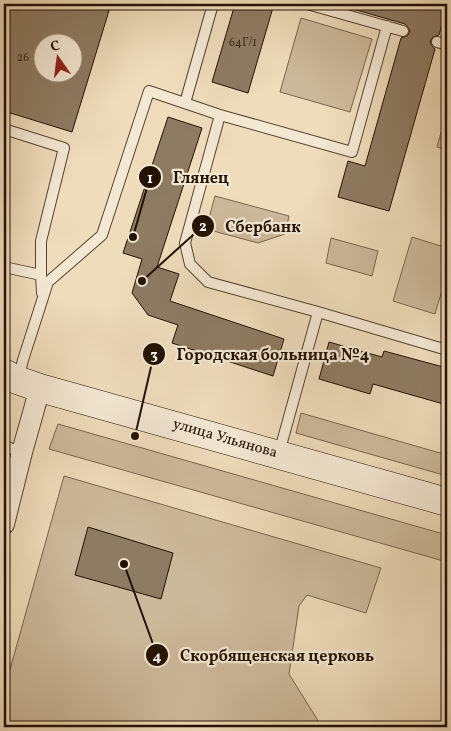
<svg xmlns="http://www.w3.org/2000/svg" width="451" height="731" font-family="Vollkorn,serif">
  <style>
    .green { fill: #ccb99b; stroke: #78654e }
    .building { fill: #8d7b62; stroke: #241101; fill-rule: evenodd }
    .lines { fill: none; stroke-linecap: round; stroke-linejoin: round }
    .service-casing { stroke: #564430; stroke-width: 12 }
    .minor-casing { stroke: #564430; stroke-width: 22 }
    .secondary-casing { stroke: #241101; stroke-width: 29 }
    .service { stroke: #f4e8d3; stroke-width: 10 }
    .minor { stroke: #f4e8d3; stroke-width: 20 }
    .secondary { stroke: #f4e8d3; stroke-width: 28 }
    .labels { text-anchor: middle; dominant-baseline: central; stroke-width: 4.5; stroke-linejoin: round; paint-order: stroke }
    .number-label { font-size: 12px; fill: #3e2c19 }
    .street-label { font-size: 15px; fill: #241101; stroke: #f4e8d3 }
    .leader { fill: none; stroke: #241101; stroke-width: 2 }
    .callout-dot { fill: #241101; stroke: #f4e8d3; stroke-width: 2 }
    .mark-label { font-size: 15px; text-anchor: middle; font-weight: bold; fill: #fff }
    .callout-label { font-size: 16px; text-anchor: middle; font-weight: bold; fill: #241101; stroke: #f4e8d3; stroke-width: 4.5; stroke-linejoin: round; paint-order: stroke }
  </style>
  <rect width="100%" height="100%" fill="#eedcbb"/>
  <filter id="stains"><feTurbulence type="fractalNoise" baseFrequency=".004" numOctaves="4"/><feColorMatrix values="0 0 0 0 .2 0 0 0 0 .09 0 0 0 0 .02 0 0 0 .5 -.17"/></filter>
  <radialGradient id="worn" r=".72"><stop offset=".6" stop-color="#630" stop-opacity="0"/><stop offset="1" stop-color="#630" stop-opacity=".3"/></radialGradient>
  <!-- green -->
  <path class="green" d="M301,18l71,21 -22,73 -70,-20z
    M447,111v39l-10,-3z
    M215,196l74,20 -4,18 -27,9 -52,-14z
    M412,237l35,11v25l-12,41 -42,-13z
    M331,238l47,13 -6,25 -46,-13z
    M301,413l146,42v21l-151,-43z
    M58,424l389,111v27l-398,-113z
    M64,476l317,92 -15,45 -59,-18 -8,11 -10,68 33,53h-318v-36z"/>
  <!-- building -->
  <path class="building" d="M4,4h107l-39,128 -68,-21zM42,42h30v30h-30z
    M235,4h39l-26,89 -36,-11z
    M349,4h98l-8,31 -6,2 -3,4 2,5 3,3 -46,162 -51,-14 10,-36 17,5 36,-128 6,-2 2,-3 1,-3 -5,-6 -56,-16z
    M168,117l34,11 -45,139 22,7 -9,27 114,38 -11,37 -101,-33 6,-18 -30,-10 -16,-22 10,-34 -19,-6z
    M329,342l53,15 2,-6 63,17v37l-74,-21 -3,10 -51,-15z
    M88,527l85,26 -12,46 -86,-24z"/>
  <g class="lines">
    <defs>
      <path id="service" d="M307,4l96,27
        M437,42l10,3
        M185,103l28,-99
        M220,115l132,37 35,-126
        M4,129l60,19 -23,93v34l1,18
        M4,267l37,8
        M18,379l5,-19 25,-78 54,-47 47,-144 71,24 -35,128 5,21 18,18 110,30
        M4,446l18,6
        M279,453l39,-141 129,38"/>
      <path id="minor" d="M4,524l18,-72 18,-64"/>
      <path id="secondary" d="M4,373l13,7 23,8 407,114"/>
    </defs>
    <!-- service casing -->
    <use href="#service" class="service-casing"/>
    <!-- minor casing -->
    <use href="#minor" class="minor-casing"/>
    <!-- secondary casing -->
    <use href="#secondary" class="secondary-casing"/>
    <!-- service -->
    <use href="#service" class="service"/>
    <!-- minor -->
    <use href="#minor" class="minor"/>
    <!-- secondary -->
    <use href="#secondary" class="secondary"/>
  </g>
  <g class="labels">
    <!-- number labels -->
    <g class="number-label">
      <text x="243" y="43">64Г/1</text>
      <text x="23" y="58">26</text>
    </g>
    <!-- street labels -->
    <g class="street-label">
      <text transform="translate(225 439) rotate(16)">улица Ульянова</text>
    </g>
  </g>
  <!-- callouts -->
  <path class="leader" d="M133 237L150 177M142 281L203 226M135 436L154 354M124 564L157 655"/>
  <g class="callout-dot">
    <circle cx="133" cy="237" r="5"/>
    <circle cx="142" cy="281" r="5"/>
    <circle cx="135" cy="436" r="5"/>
    <circle cx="124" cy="564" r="5"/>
    <circle cx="150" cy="177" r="12"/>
    <circle cx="203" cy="226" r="12"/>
    <circle cx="154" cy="354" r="12"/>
    <circle cx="157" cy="655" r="12"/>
  </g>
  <g class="mark-label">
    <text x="150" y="183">1</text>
    <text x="203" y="231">2</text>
    <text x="154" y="359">3</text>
    <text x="157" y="661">4</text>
  </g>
  <g class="callout-label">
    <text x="201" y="183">Глянец</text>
    <text x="263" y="232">Сбербанк</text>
    <text x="273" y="360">Городская больница №4</text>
    <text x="277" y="661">Скорбященская церковь</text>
  </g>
  <!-- margin -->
  <rect width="451" height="731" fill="none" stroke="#eedcbb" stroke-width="20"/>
  <rect x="5" y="5" width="441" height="721" fill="none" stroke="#241101" stroke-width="2.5"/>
  <rect x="10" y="10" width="431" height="711" fill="none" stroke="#241101"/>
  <!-- north arrow -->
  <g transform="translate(58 58) rotate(346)"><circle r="24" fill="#f4e8d3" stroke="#a1927f"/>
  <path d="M0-4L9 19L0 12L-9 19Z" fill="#8f2418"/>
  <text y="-8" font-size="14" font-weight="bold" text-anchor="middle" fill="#241101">С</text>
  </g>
  <rect width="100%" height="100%" filter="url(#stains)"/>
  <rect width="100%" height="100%" fill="url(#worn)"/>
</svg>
